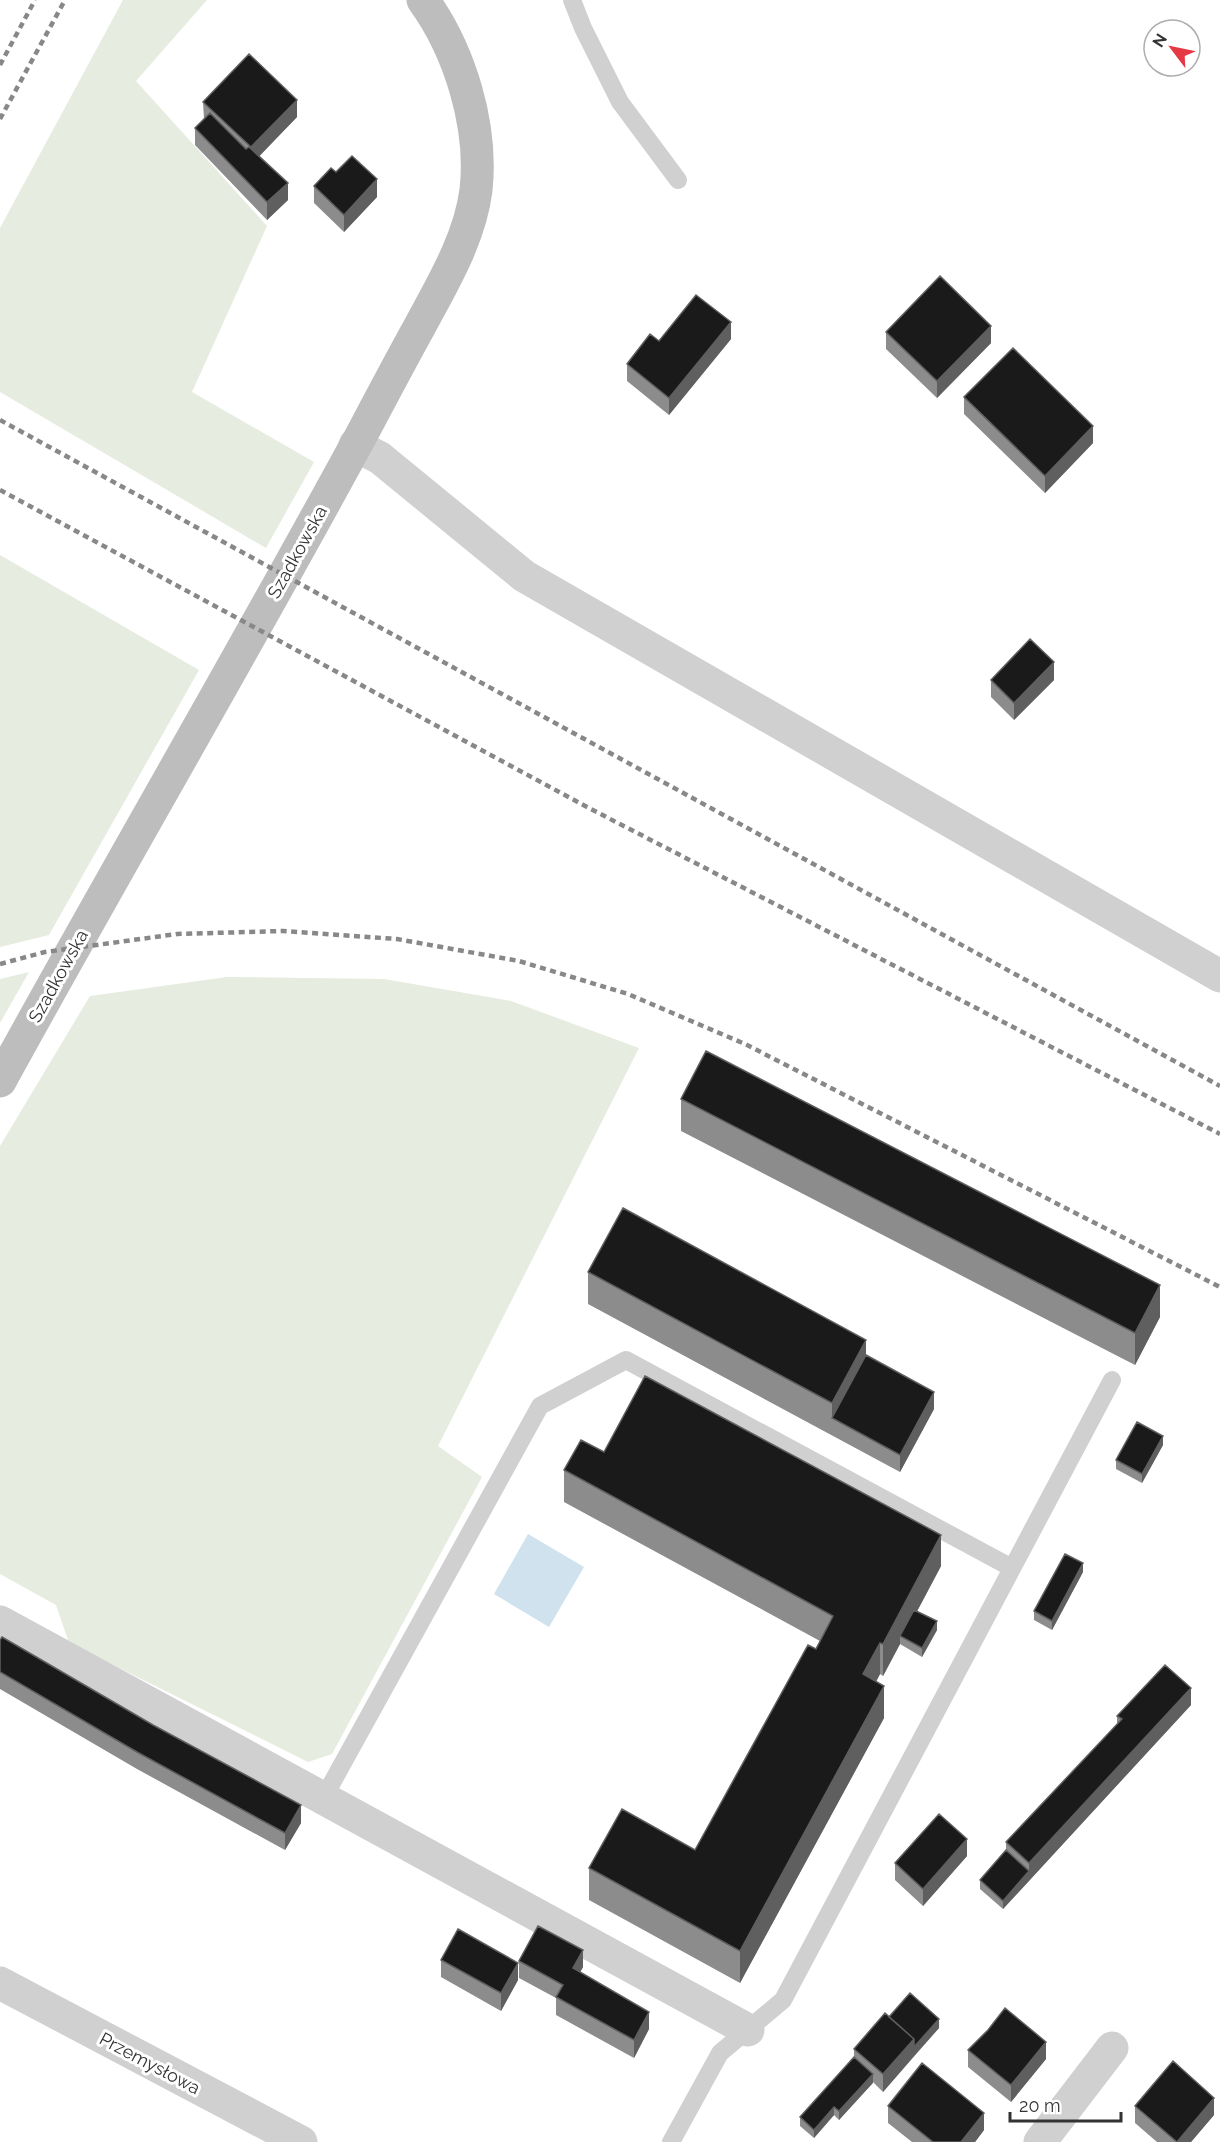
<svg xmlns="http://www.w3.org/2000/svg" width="1220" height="2142" font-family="Raleway,sans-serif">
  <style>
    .green { fill: #e6ecdf }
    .water { fill: #cfe2ee }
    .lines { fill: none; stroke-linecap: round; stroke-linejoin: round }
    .lane { stroke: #d0d0d0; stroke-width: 18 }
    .street { stroke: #d0d0d0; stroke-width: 33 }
    .secondary { stroke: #bdbdbd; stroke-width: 33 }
    .rail { stroke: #888; stroke-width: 4.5; stroke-dasharray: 6 4.5; stroke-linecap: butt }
    .wall { fill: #8c8c8c }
    .shaded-wall { fill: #5f5f5f }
    .building { fill: #1a1a1a; stroke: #5f5f5f; stroke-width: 1.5 }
    .labels { text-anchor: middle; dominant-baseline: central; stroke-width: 6; stroke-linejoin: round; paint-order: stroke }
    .street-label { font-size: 18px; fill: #333; stroke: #fff }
  </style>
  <rect width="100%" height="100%" fill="#fff"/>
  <!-- green -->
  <path class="green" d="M123,0h84l-71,81 131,145 -75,166 122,70 -48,86 -266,-156v-164z
    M0,555l199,115 -150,265 -49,12z
    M29,972l-29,51v-44z
    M227,977l157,2 127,22 128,47 -201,398 44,31 -150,277 -24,8 -239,-119 -13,-38 -56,-31v-428l90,-150z"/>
  <!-- water -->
  <path class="water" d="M528,1534l56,33 -35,60 -55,-33z"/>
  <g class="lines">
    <!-- lane -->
    <path class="lane" d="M572,0l11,28 37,74 58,78
      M323,1799l217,-393 86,-46 386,208
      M671,2142l49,-89 63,-53 329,-620"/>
    <!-- street -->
    <path class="street" d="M355,445l25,13 144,118 696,400
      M0,1622l748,408
      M0,1983l301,159
      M1040,2142l72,-94"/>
    <!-- secondary -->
    <path class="secondary" d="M0,1081c119,-217 245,-431 363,-649 19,-36 38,-72 58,-108 22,-41 49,-86 55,-134 7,-64 -16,-139 -53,-190"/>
    <!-- rail -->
    <path class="rail" d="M0,65l35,-65
      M0,119l65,-119
      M0,420l1220,666
      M0,490l587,317 633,327
      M0,964l45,-12 132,-18 106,-3 114,8 122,22 109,33 117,50 475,243"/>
  </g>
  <!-- wall -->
  <path class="wall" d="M203,102l94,15 -38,39 29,44 -21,20 -72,-75v-17l9,-9z
    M336,172l41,25 -33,35 -30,-29v-17z
    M886,332l105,11 -54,55 -51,-49z
    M731,339l-62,76 -42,-34v-17l32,-23z
    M964,397l129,46 -48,50 -81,-79z
    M991,680h63l-40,40 -23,-23z
    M681,1099l479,218 -25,48 -454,-234z
    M588,1272l278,83 68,54 -34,63 -312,-168z
    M1163,1445l-21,38 -26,-14v-9z
    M604,1452l337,114 -24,45 20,19 -15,27 -22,-13 -17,32 -3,-2 -4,8 8,36 -144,265 -151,-83v-32l106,-18 125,-209 -256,-139v-32z
    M1083,1572l-31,58 -18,-10v-9z
    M0,1640l301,183 -16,27 -148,-81 -137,-80z
    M1191,1705l-188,204 -23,-20v-9l26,-30v-8l111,-118v-8z
    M967,1856l-44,50 -28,-26v-17z
    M441,1960l77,20 -17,31 -60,-34z
    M519,1961l64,6 -3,5 69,57 -15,29 -78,-43v-17l-37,-20z
    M889,2017l50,11 -56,64 -10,-10 -34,38 -5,-5 -20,23 -14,-12v-9l54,-60v-8z
    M968,2050l78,9 -35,43 -43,-35z
    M888,2106l96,24 -9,12h-63l-24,-19z
    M1135,2106l79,9 -23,27h-34l-22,-19z"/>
  <!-- shaded-wall -->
  <path class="shaded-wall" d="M297,100v17l-46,48v-18z
    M377,179v18l-33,35v-17z
    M288,183v17l-21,20v-18z
    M731,322v17l-62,76v-17z
    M991,326v17l-54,55v-17z
    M1093,426v17l-48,50v-17z
    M1054,662v18l-40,40v-17z
    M1160,1285v32l-25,48v-32z
    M866,1340v32l-34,46v-15z
    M934,1392v17l-34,63v-17z
    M1163,1436v9l-21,38v-9z
    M941,1535v31l-38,72 -3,-2v8l-17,32v-32z
    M1083,1563v9l-31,58v-9z
    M937,1621v9l-15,27v-9z
    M880,1643v31l-17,32v-32z
    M884,1686v32l-144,265v-32z
    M1191,1688v17l-188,204v-8l26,-30v-8z
    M301,1805v18l-16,27v-17z
    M967,1839v17l-44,50v-17z
    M583,1950v17l-10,19v-18z
    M518,1963v17l-17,31v-18z
    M649,2012v17l-15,29v-18z
    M939,2019v9l-25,28v-9z
    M914,2039v17l-31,36v-18z
    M1046,2042v17l-35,43v-17z
    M873,2074v9l-34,37v-9z
    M1214,2098v17l-23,27h-14z
    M834,2107v8l-20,23v-8z
    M984,2113v17l-9,12h-14z"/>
  <!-- building -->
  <path class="building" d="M249,54l48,46 -46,47 -48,-45z
    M210,113l36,36 3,-2 39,36 -21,19 -72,-74z
    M352,156l25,23 -33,36 -30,-29 17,-18 5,4z
    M940,276l51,50 -54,55 -51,-49z
    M696,295l35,27 -62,76 -42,-34 23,-30 9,7z
    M1013,348l80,78 -48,50 -81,-79z
    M1030,639l24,23 -40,41 -23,-23z
    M706,1051l454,234 -25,48 -454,-234z
    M623,1208l243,132 -34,63 -244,-131z
    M866,1355l68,37 -34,63 -68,-37z
    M645,1376l296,159 -58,109 -3,-1 -17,31 21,12 -144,265 -151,-83 33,-59 73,41 113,-205 8,4 17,-33 -269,-146 17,-30 23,12z
    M1137,1422l26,14 -21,38 -26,-14z
    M1065,1554l18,9 -31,58 -18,-10z
    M914,1610l23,11 -15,27 -22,-12z
    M2,1637l151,88 148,80 -16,28 -148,-81 -137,-80v-32z
    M1165,1665l26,23 -162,175 -23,-21 116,-123 -5,-3z
    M939,1814l28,25 -44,50 -28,-26z
    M1006,1850l23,21 -26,30 -23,-21z
    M538,1926l45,24 -10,18 76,44 -15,28 -78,-43 7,-12 -44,-24z
    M458,1929l60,34 -17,30 -60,-33z
    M910,1993l29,26 -25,28v-8l-25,-22z
    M1005,2008l41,34 -35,43 -43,-35 20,-20z
    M885,2013l29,26 -31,35 -29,-25z
    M854,2057l19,17 -34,37 -5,-4 -20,23 -14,-13z
    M1173,2061l41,37 -37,44 -42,-36z
    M922,2063l62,50 -23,29h-28l-45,-36z"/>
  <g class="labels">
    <!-- street labels -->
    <g class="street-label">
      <text transform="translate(297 552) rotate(-61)">Szadkowska</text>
      <text transform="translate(58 976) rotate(-61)">Szadkowska</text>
      <text transform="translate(150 2063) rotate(28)">Przemysłowa</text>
    </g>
  </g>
  <!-- north arrow -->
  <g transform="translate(1172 48) rotate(302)"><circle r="28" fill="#ffffff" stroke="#adadad" stroke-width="1.5"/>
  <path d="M0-4.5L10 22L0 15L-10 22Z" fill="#e63946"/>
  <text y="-9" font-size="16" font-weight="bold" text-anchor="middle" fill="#333333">N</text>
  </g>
  <!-- scale -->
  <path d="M1010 2112v9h111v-9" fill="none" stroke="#333333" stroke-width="3"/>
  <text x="1019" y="2112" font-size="18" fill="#333333" stroke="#ffffff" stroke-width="4.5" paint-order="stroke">20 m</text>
</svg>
